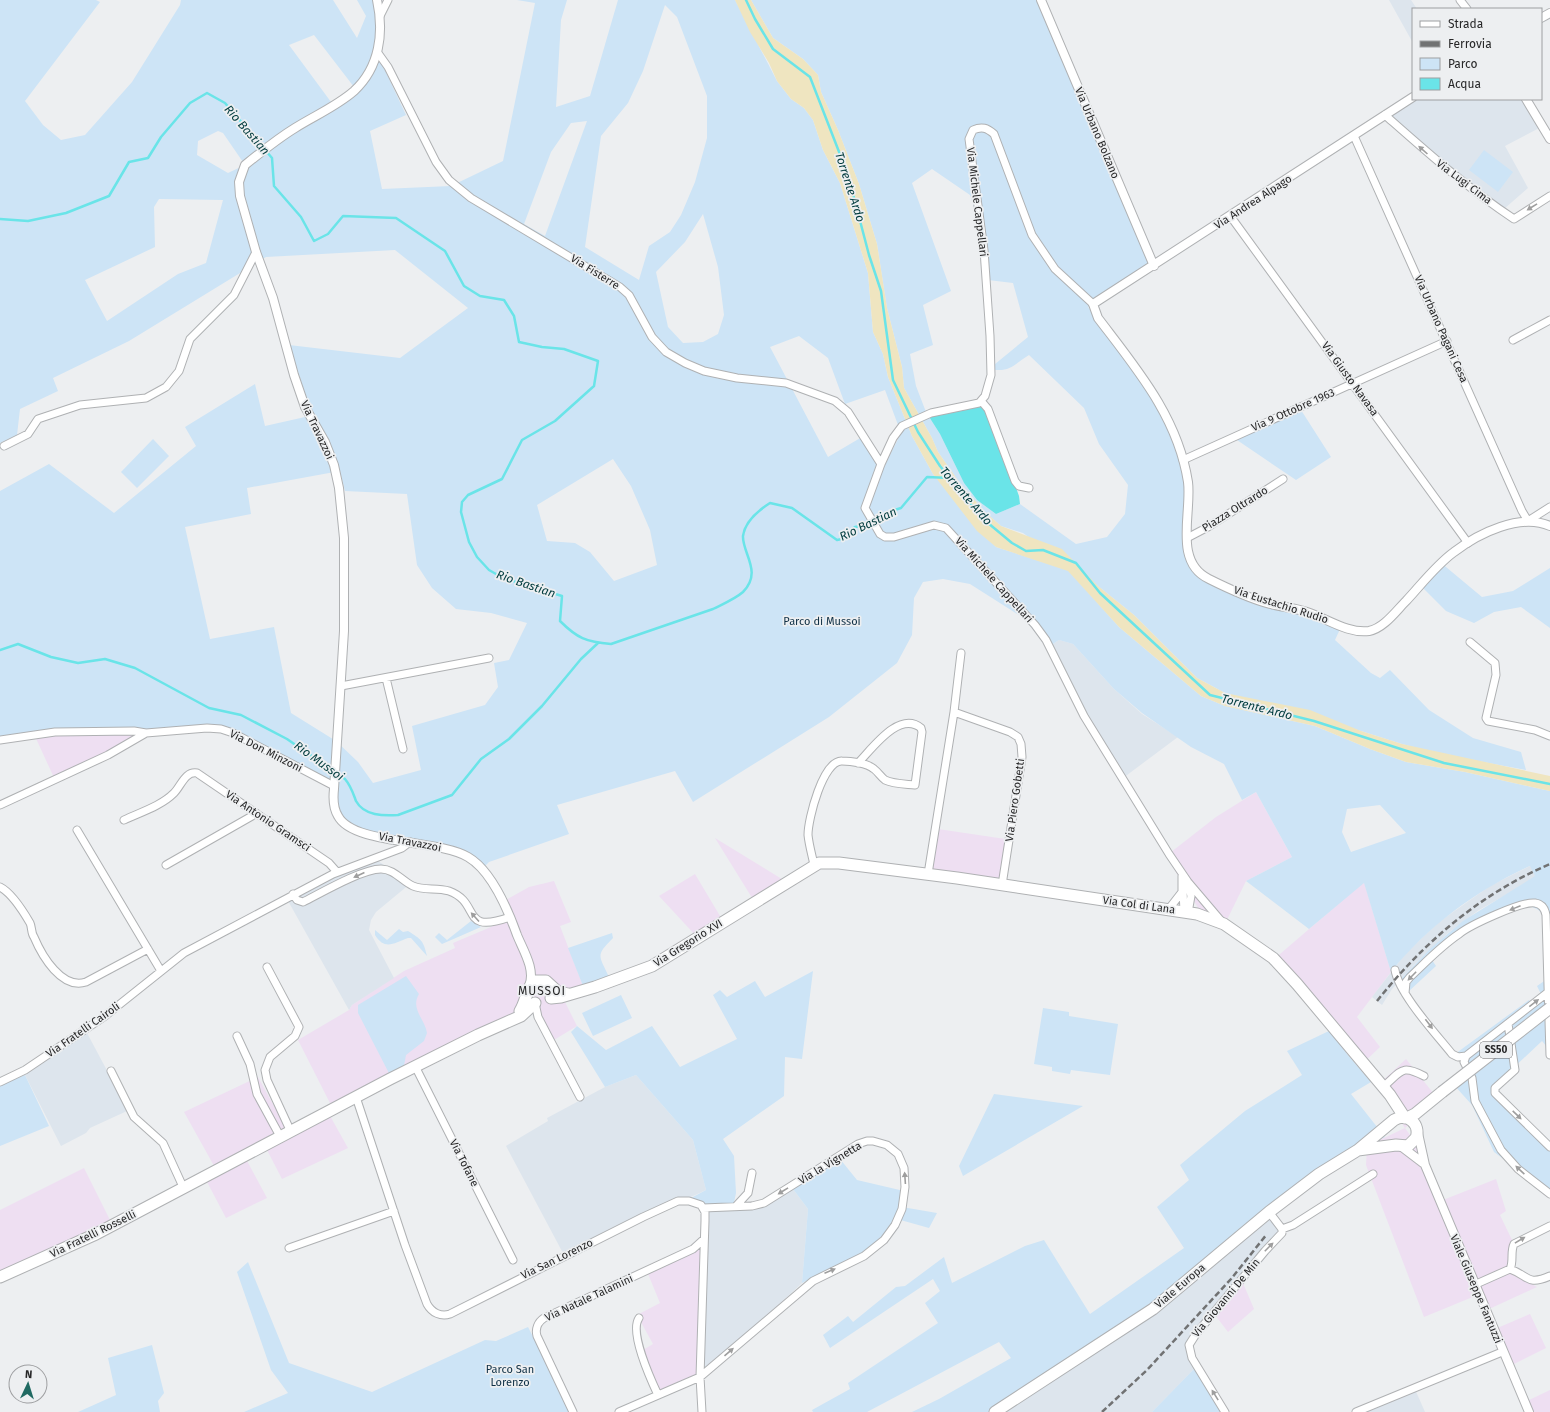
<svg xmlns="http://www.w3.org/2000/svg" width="1550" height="1412" font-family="'Fira Sans',sans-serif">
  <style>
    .commercial { fill: #eedff2 }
    .built { fill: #dde5ed }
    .green { fill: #cde4f6; fill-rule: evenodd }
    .sand { fill: #efe5c0 }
    .water { fill: #6ae4e8 }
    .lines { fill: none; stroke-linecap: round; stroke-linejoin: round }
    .stream { stroke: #6ae4e8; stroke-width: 2.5 }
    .minor-casing { stroke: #afb1b3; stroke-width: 9 }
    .tertiary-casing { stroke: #afb1b3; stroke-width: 10 }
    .primary-casing { stroke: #afb1b3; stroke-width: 13 }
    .minor { stroke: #fff; stroke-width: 7 }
    .tertiary { stroke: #fff; stroke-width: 8 }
    .primary { stroke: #fff; stroke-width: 11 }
    .rail { stroke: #717273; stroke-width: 2.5; stroke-dasharray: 6 3; stroke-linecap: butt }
    .primary-bridge-casing { stroke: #afb1b3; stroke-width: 13; stroke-linecap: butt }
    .primary-bridge { stroke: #fff; stroke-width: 11 }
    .oneway { fill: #9e9e9e }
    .labels { text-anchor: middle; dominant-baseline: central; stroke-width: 3.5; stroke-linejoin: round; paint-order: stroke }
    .shield { fill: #edeff1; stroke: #626364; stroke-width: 1 }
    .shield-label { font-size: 10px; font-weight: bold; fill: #272728 }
    .street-label { font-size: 11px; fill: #272728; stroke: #edeff1 }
    .park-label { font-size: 11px; fill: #0e2f45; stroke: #edeff1 }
    .water-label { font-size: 12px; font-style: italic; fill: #003b3d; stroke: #edeff1 }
    .neighbourhood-label { font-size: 12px; letter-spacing: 1px; fill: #272728; stroke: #edeff1 }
  </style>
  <rect width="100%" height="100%" fill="#edeff1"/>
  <!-- commercial -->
  <path class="commercial" d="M139,728l8,8 -91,46 -23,-50z
    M1256,792l36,65 -46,24 -23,47 -18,-9 -39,-63 50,-39z
    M938,829l74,11 -7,47 -75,-10z
    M715,838l70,43 -31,20z
    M695,874l28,47 -26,16 -38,-41z
    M554,881l17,41 -11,4 25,65 -22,7 14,28 -28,17 -16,-33 -199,101 -36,-71 51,-30 3,-5 52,-34 51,-23 -2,-5 57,-24 -8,-17 27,-15z
    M1364,882l27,90 -34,45 23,30 -21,20 -86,-107z
    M1406,1059l32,40 -33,29 13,18 25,54 53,-21 10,32 -6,4 12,25 2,26 -5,6 28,15 -50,23 -7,-16 -56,23 -58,-152 1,-19 38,-18 -28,-42z
    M258,1077l32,58 39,-21 19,34 -66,31 -16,-31 -20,11 21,39 -41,20 -20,-38 12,-7 -34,-61z
    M84,1168l28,56 -112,54v-68z
    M707,1242l-5,134 -45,20 -19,-43 15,-9 -16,-29 23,-12 -14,-34z
    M1243,1283l11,26 -26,23 -13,-17z
    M1530,1314l16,34 -36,18 -15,-37z
    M1550,1390v22h-19l-4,-11z"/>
  <!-- built -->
  <path class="built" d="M1389,0h22l6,9h-4v34z
    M1413,99h116l16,26 -40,21 23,42 -24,21 -119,-92z
    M1059,640l14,4 41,45 28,25 36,23 -59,44 -57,-100 -15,-33z
    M375,859l36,24 -35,29 -5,8 -2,10 25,48 -42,27 -3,5 -62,-111 46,-25z
    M1530,866l20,4 -71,40 -31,23 -33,31 -23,25 -10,16 -10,-8 34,-44 33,-31 51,-36z
    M87,1033l24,45 16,33 -37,17 -4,5 -25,13 -36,-71z
    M636,1075l57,65 13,50 -142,65 -58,-109 42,-25 -1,-3 58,-31z
    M793,1189l15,20 -6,74 -100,93 4,-165 54,-6z
    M1269,1215l16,20 -93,107 -1,11 5,14 -44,45h-152l164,-104z
    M1414,1387l11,25h-73z"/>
  <!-- green -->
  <path class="green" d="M0,0h96l4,2 -75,99 18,24 18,15 24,-5 47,-53 48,-77 1,-5h152l24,38 9,-22 -9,-16h16l4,12 1,14 -4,21 32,68 -36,16 12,58 69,-3 52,-25 32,-158 -18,-3h50l-6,20 -5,87 34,-11 28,-96h117l42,81 14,18 13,9 9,12 10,30 17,33 28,90 5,59 10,22 5,23 24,59 21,38 63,73 72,23 51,57 82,69 24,10 90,20 55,23 36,13 59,10 85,19v164c-1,-18 0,-52 -26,-48l-39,15 -26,14 -27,24 4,6 -28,26 -9,-11 33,-34 31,-26 72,-45 -5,-10c-53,24 -102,60 -139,106l-27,-89 -55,46 -63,-48 46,-24 -36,-65 -14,8 -18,-36 -33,-17 -49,-34 -28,-24 -41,-45 -14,-4 -12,8 -22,-29 -55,-35 -27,-5 -20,3 -9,16 -2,37 -15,28 -68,54 -136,85 -18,-31 -118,34 12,29 -80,28 -6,6 -9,-10 -119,-30 -18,-15 -5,-30 -106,-56 -18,4 -61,5 -9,-8 -138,9v-246l49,-27 65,49 82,-67 -11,-19 70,-43 10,42 49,-11 -4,-7 -21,-63 111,13 68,-50 -73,-58 -129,7 -137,84 -76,37 5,13 -38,18 -3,26 -17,8zM665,5l12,12 30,79v42l-12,44 -14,33 -11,17 -21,14 -10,34 -54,-33 16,-111 27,-33 15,-32zM314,35l40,52 -23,15 -42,-57zM587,121l-42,115 -21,-12 27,-72 20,-29zM218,131l5,2 22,32 -17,8 -31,-18 1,-14zM159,199l64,1 -17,63 -28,11 -71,47 -22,-41 70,-33 -1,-40zM703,214l15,53 6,48 -6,19 -15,8 -20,1 -15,-16 -12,-55 29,-30zM799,336l29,22 17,46 40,-14 16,43 -18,36 -21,-32 -34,20 -58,-110zM613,459l18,27 19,44 7,35 -43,16 -24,-29 -15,-9 -28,-2 -10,-36zM340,471l5,20 62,3 10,71 15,23 24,21 35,4 36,10 -18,37 -15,3 4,24 -13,18 -73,21 9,44 -48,13 -15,-21 -22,-21 -45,-28 -17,-86 -64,12 -25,-112 66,-13 -4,-26zM1380,805l26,28 -55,19 -9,-20 5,-23z
    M751,0h294l111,267 -68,40 68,94 15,30 16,54 1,73 12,14 57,27 84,28 -6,13 36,33 9,5 10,-8 39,40 44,28 48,14 5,18 -86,-16 -38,-10 -41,-13 -136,-38 -28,-15 -63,-63 -36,-29 -75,-53 -22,-7 -16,-14 -26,-30 -21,-30 -6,-14 -28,-50 -2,-21 -15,-59 -10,-64 -18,-60 -21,-54 -17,-38 -3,-17 -15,-16 -30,-21zM932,169l38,26 14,43 4,42 25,3 15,54 -39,32c21,4 24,-4 40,-14l55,53 15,36 29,41 -3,29 -18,23 -31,7 -56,-40 -24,10 -19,-14 -13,-17 -24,-49 -14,-22 -10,-26 -6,-32 23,-9 -10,-40 28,-14 -39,-108z
    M1484,150l29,22 -15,20 -29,-22z
    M1301,410l30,47 -35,23 -62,-42z
    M153,439l16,17 -32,32 -16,-16z
    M1440,562l42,35 31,-6 37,-23v60l-29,-21 -27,5 -20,11 -28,-12 -27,-27z
    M471,921l10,6 -39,17 -7,-7 4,-4 8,7z
    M399,929l4,3 5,-1c14,9 15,9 19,25l-16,-18h-3c-14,5 -23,13 -33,-3v-5l12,10z
    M612,933l1,5c-18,18 -14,17 -4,39l-26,9 -15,-38z
    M813,971l-11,88 -17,-2 -1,39 -61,43 11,17 2,37 -3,14 -27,4 -17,-12 17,-9 -13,-50 -57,-65 -31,12 -34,-55 6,-6 29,24 46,-24 28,41 57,-28 -24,-44 7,-5 7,7 28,-16 10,16z
    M406,976l13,18c-9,15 6,25 8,39l-3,8 -18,14 -4,21 -9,5 -35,-68v-8z
    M1550,977v83l-3,-13 -5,-6 -49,46 57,57v49l-56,-41 -22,-47 -18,-20 15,-12 -14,-19 74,-54 3,5 11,-7 -6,-12z
    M621,995l11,23 -39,18 -11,-23z
    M1043,1008l26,4v4l49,8 -8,51 -39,-5 -1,4 -18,-3v-4l-18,-3z
    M1331,1030l16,24 24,28 -20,12 34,43 -58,26 -163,145 -164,104h-88l27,-13 72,-41 -12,-16 -132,70h-54l-1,-2 38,-21 -2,-6 90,-60 -13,-20 15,-12 -7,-12 -103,69 -7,-13 25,-19 5,6 43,-35 9,-1 39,-29 8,26 73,-37 19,-6 46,74 94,-66 -27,-41 32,-27 -9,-15 65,-54 57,-36 -15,-24z
    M25,1075l24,51 -49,20v-61z
    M994,1094l89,12 -120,70 -4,-10z
    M840,1159l17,21 47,11 -2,16 35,6 -8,15 -32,-9 -22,28 -73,36 6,-74 -15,-20z
    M248,1262l41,101 83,29 113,-52 11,1 32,-14 44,85h-328l44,-19 -17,-23 -34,-98z
    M152,1345l12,48 -6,8 2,11h-82l38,-17 -8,-37z
    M1196,1367l30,45h-74l39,-40z"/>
  <!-- sand -->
  <path class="sand" d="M735,0h16l22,38 30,21 15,16 3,17 17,38 21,54 18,60 10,64 15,59 2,21 28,50 6,14 21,30 26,30 16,14 61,23 36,37 36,29 63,63 28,15 85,17 51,21 41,13 148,32v15l-85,-19 -59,-10 -36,-13 -55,-23 -90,-20 -24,-10 -82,-69 -51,-56 -72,-24 -19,-16 -44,-57 -21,-38 -24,-59 -5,-23 -10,-22 -5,-59 -28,-90 -17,-33 -10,-30 -9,-12 -13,-9 -14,-18 -8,-18 -19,-31z"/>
  <!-- water -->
  <path class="water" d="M985,402l34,94 1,8 -24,10 -19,-14 -13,-17 -24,-49 -14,-22z"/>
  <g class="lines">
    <!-- stream -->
    <path class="stream" d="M746,0l9,19 18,30 37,28 38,98 21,80 12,36 12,89 25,52 22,34 42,52 30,25 14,8 17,-1 33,13 24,30 110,102 104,26 130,42 106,21
      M0,219l28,2 38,-8 43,-17 20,-34 19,-4 13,-21 29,-34 17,-10 18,10 47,55 2,28 27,31 13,24 14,-7 15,-18 53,2 49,33 19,35 16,10 24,4 10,16 5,26 23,5 22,2 34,12 -4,25 -39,35 -33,19 -20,39 -34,16 -6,7 -1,10 8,30 8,15 12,13 14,8 59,18 -2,25c17,17 26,21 51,23l102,-35c10,-5 22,-10 30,-17 20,-20 -1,-39 0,-56 2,-15 16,-26 27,-33l22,5 45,32 5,-1 13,-12 18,-3 15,-12 13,-4 26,-31 23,1
      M0,650l18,-6 33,13 27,6 27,-4 30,9 74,40 32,7 46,24 58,40c6,7 8,14 11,22 8,15 28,15 42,14l54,-20 29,-36 28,-20 33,-33 39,-47 17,-16"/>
    <defs>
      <path id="minor" d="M1460,0l7,9
        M380,16l8,-16
        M378,53l10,14 48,95 13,18 22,18 149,89 9,8 23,42 14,15 19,11 19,8 33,7 49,5 49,18 13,11 33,52
        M1385,115c42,37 82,73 129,104l36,-23
        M1354,136l168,375 6,10 22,-14
        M1231,217l237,326
        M1093,304l-38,-35 -23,-34 -38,-101c-7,-6 -12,-8 -21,-4l-4,9 15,111 6,86 1,39 -6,21 -6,7 -48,10 -29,13 -9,12 -12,26 -16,44 15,26 5,3h9l40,-12 12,3 89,97 11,15 38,76 85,138 19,28 34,40
        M1513,340l37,-20
        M982,402l6,7 27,72 4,5 10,2
        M4,446l24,-12 10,-15 42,-14 66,-7 20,-11 13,-16 11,-32 44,-44 22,-43
        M1183,460l264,-119
        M1187,538l21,-11 75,-48
        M1470,642l25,21 1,12 -10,43 2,3 47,9 15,6
        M386,678l17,71
        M341,686l148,-28
        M954,712l7,-59
        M0,740l55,-8 79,-1 12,2
        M0,805l108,-50 38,-22 61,-5 14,1 12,4 101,53
        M124,820c17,-8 37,-14 50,-27 7,-7 11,-22 23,-20l132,90 8,9
        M77,830l84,141
        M166,865l86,-49 4,-3
        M814,865c-2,-10 -5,-20 -6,-30 0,-16 15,-75 34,-74 9,0 25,2 32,8 4,3 7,8 11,11 8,4 21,4 30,5l7,-53 -1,-4c-22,-18 -49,21 -63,35
        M928,874l26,-162 56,20 8,5 3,7 1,13 -20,128
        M0,887c12,6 23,24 30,36 2,4 1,10 4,14 8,19 28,53 52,45l62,-33
        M1183,890l1,22
        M293,894l4,6 6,2c18,-9 59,-33 78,-33 13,0 21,12 32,17 11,5 24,1 36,5 33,12 10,44 61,26
        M1168,910l14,-18v-16
        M1188,913l3,-17 -3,-12
        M267,967l32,60 -4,9 -25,21 -5,13 2,10 24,52
        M1395,970c4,24 41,64 57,84l6,3 8,-1 81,-63
        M1405,993l1,-11 4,-5c16,-15 31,-31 49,-43 11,-9 63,-33 76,-31 7,1 10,6 11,12l4,140
        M535,1003l3,14 42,80
        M1508,1024l7,46 -20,18v5l55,54
        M237,1036l13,28 7,30 24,44
        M1466,1056l-2,6 8,16 3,23 26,49 17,19 32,25
        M415,1066l98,194
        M111,1071l23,46 29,26 21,46
        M0,1082l25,-12 80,-54 79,-63 149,-79 69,-26 8,-6
        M1383,1087c19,-16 18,-23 41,-11
        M356,1097l49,148 22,59c5,9 14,13 23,10l193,-97 35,-16h11l12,4 4,7v9l-5,156 2,35
        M736,1206l12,-13 4,-20
        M1282,1229l11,-4 80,-51
        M289,1248l105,-37
        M1510,1269c19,7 17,17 40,7
        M1474,1285l36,-16c4,-8 0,-17 4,-25l36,-18
        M639,1318c-10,14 12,62 19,77
        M573,1412l-36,-76c-2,-7 1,-14 7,-18l149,-69 11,-10
        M619,1412l81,-35 113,-96 51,-25 20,-16 11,-15 7,-16 3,-22 -1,-19 -6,-14 -11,-9 -14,-4h-6l-9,3 -94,59 -12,3 -49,2
        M1225,1412l-33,-54 -3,-13 7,-11 69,-83 17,-18v-4l-13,-17
        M1356,1412l146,-60"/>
      <path id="tertiary" d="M377,0c7,32 3,67 -23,91 -17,15 -40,25 -59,37 -18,11 -34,24 -50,37l-6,17 1,14 16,56 17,46 21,77 11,32 20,35 9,23 5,23 5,50v93l-10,158c-1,9 -1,19 4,27 15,29 100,23 130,41 24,14 40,53 49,78 6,15 19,35 12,51
        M1041,0l113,266
        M1541,18l9,-5
        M1413,97l-320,207 5,14c38,50 80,99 90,164 4,31 -15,80 21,97 20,10 39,19 61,25 12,3 25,4 37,8 19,6 41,22 62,19 15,-3 27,-20 37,-30 15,-16 30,-36 48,-49 25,-19 66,-39 96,-26
        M1526,99l24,40
        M1418,1133l7,32 104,247
        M1402,1147l21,16"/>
      <path id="primary" d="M551,998l10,-1 34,-10 57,-21 167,-103h20l118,15 240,36 27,10 49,34 24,26 93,111 15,23
        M520,1011c6,-9 7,-24 14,-30h12l12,11 10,2
        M1407,1118l8,-4 27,-22
        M0,1277l96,-43 294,-155 88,-44 43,-19 14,-13
        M995,1412l158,-103 116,-97 50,-38 39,-24 36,-30c13,-8 27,4 22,18l-8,8 -12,-1 -38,5"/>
    </defs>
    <!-- minor casing -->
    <use href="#minor" class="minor-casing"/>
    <!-- tertiary casing -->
    <use href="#tertiary" class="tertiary-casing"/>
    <!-- primary casing -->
    <use href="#primary" class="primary-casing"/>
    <!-- minor -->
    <use href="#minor" class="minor"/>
    <!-- tertiary -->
    <use href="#tertiary" class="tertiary"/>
    <!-- primary -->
    <use href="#primary" class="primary"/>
    <!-- rail -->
    <path class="rail" d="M1377,1001c47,-59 103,-107 173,-137
      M1102,1412l45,-42 84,-91 36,-45"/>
    <defs>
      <path id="primary-bridge" d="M1442,1092l108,-84"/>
    </defs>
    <!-- primary-bridge casing -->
    <use href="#primary-bridge" class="primary-bridge-casing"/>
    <!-- primary-bridge -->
    <use href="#primary-bridge" class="primary-bridge"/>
  </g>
  <!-- one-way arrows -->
  <defs><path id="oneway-solid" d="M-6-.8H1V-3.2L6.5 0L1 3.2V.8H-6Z"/></defs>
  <g class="oneway">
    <use href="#oneway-solid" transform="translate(1423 150) rotate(-138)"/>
    <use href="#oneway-solid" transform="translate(1532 207) rotate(148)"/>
    <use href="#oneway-solid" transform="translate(359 875) rotate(155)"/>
    <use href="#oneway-solid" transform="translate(1515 908) rotate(158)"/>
    <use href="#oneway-solid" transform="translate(475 917) rotate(-132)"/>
    <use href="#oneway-solid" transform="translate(1412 976) rotate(134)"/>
    <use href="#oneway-solid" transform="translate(1534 1003) rotate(-38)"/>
    <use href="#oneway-solid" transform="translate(1429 1024) rotate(53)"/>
    <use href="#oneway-solid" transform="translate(1517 1115) rotate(44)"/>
    <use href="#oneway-solid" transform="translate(1520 1170) rotate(-137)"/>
    <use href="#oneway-solid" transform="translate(905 1178) rotate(-94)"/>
    <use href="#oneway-solid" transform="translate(783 1191) rotate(148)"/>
    <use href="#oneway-solid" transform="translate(1520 1240) rotate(-31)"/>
    <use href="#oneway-solid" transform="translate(1269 1247) rotate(-45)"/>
    <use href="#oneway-solid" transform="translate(830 1271) rotate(-23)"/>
    <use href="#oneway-solid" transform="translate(729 1352) rotate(-41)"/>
    <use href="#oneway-solid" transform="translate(1215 1395) rotate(-122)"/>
  </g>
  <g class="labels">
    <!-- shield labels -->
    <rect class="shield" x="1480" y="1042" width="32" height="16" rx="3"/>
    <g class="shield-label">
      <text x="1496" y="1050">SS50</text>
    </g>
    <!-- street labels -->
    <g class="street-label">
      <text transform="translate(1097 133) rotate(67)">Via Urbano Bolzano</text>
      <text transform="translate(1464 182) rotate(37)">Via Lugi Cima</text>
      <text transform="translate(977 202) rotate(83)">Via Michele Cappellari</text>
      <text transform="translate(1253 202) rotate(-33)">Via Andrea Alpago</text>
      <text transform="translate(595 272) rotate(32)">Via Fisterre</text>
      <text transform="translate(1441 329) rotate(66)">Via Urbano Pagani Cesa</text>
      <text transform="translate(1350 379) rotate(54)">Via Giusto Navasa</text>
      <text transform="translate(1293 410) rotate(-24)">Via 9 Ottobre 1963</text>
      <text transform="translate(317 430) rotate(65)">Via Travazzoi</text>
      <text transform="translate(1235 509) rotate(-32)">Piazza Oltrardo</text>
      <text transform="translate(994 580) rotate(48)">Via Michele Cappellari</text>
      <text transform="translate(1281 605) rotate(18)">Via Eustachio Rudio</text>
      <text transform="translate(266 751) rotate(27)">Via Don Minzoni</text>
      <text transform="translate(1015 800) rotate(-82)">Via Piero Gobetti</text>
      <text transform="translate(268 821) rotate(34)">Via Antonio Gramsci</text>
      <text transform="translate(410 842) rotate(11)">Via Travazzoi</text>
      <text transform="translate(1139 905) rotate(8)">Via Col di Lana</text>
      <text transform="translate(688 943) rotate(-32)">Via Gregorio XVI</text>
      <text transform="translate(83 1030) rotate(-35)">Via Fratelli Cairoli</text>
      <text transform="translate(464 1163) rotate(63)">Via Tofane</text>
      <text transform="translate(830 1163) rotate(-31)">Via la Vignetta</text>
      <text transform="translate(93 1234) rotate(-26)">Via Fratelli Rosselli</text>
      <text transform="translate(557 1259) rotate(-26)">Via San Lorenzo</text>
      <text transform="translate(1180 1286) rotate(-40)">Viale Europa</text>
      <text transform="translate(1476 1289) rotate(67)">Viale Giuseppe Fantuzzi</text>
      <text transform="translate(589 1298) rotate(-25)">Via Natale Talamini</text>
      <text transform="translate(1226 1298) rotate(-50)">Via Giovanni De Min</text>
    </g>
    <!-- park labels -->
    <g class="park-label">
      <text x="822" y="621">Parco di Mussoi</text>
      <text x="510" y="1369">Parco San<tspan x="510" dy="13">Lorenzo</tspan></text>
    </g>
    <!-- water labels -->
    <g class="water-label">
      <text transform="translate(247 130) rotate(49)">Rio Bastian</text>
      <text transform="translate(850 187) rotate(72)">Torrente Ardo</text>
      <text transform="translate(966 496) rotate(49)">Torrente Ardo</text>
      <text transform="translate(868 524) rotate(-26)">Rio Bastian</text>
      <text transform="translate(526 584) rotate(19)">Rio Bastian</text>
      <text transform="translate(1257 707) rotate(14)">Torrente Ardo</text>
      <text transform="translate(319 761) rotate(36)">Rio Mussoi</text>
    </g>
    <!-- neighbourhood labels -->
    <g class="neighbourhood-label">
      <text x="542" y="991">MUSSOI</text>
    </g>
  </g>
  <!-- legend -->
  <rect x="1412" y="8" width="130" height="92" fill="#edeff1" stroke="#9e9fa1"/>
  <rect x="1420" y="21" width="20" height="6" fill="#ffffff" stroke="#9e9fa1"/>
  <text x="1448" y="28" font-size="12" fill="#272728">Strada</text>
  <rect x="1420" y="41" width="20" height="6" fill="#717273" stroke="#9e9fa1"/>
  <text x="1448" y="48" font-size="12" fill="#272728">Ferrovia</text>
  <rect x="1420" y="58" width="20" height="12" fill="#cde4f6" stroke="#9e9fa1"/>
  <text x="1448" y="68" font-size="12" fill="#272728">Parco</text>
  <rect x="1420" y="78" width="20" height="12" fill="#6ae4e8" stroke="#9e9fa1"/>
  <text x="1448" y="88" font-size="12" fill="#272728">Acqua</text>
  <!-- north arrow -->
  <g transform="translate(28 1384) rotate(4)"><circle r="19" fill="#edeff1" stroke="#9e9fa1"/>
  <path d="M0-3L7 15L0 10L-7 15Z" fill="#206a62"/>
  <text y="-6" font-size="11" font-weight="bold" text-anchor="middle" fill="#272728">N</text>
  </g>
</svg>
